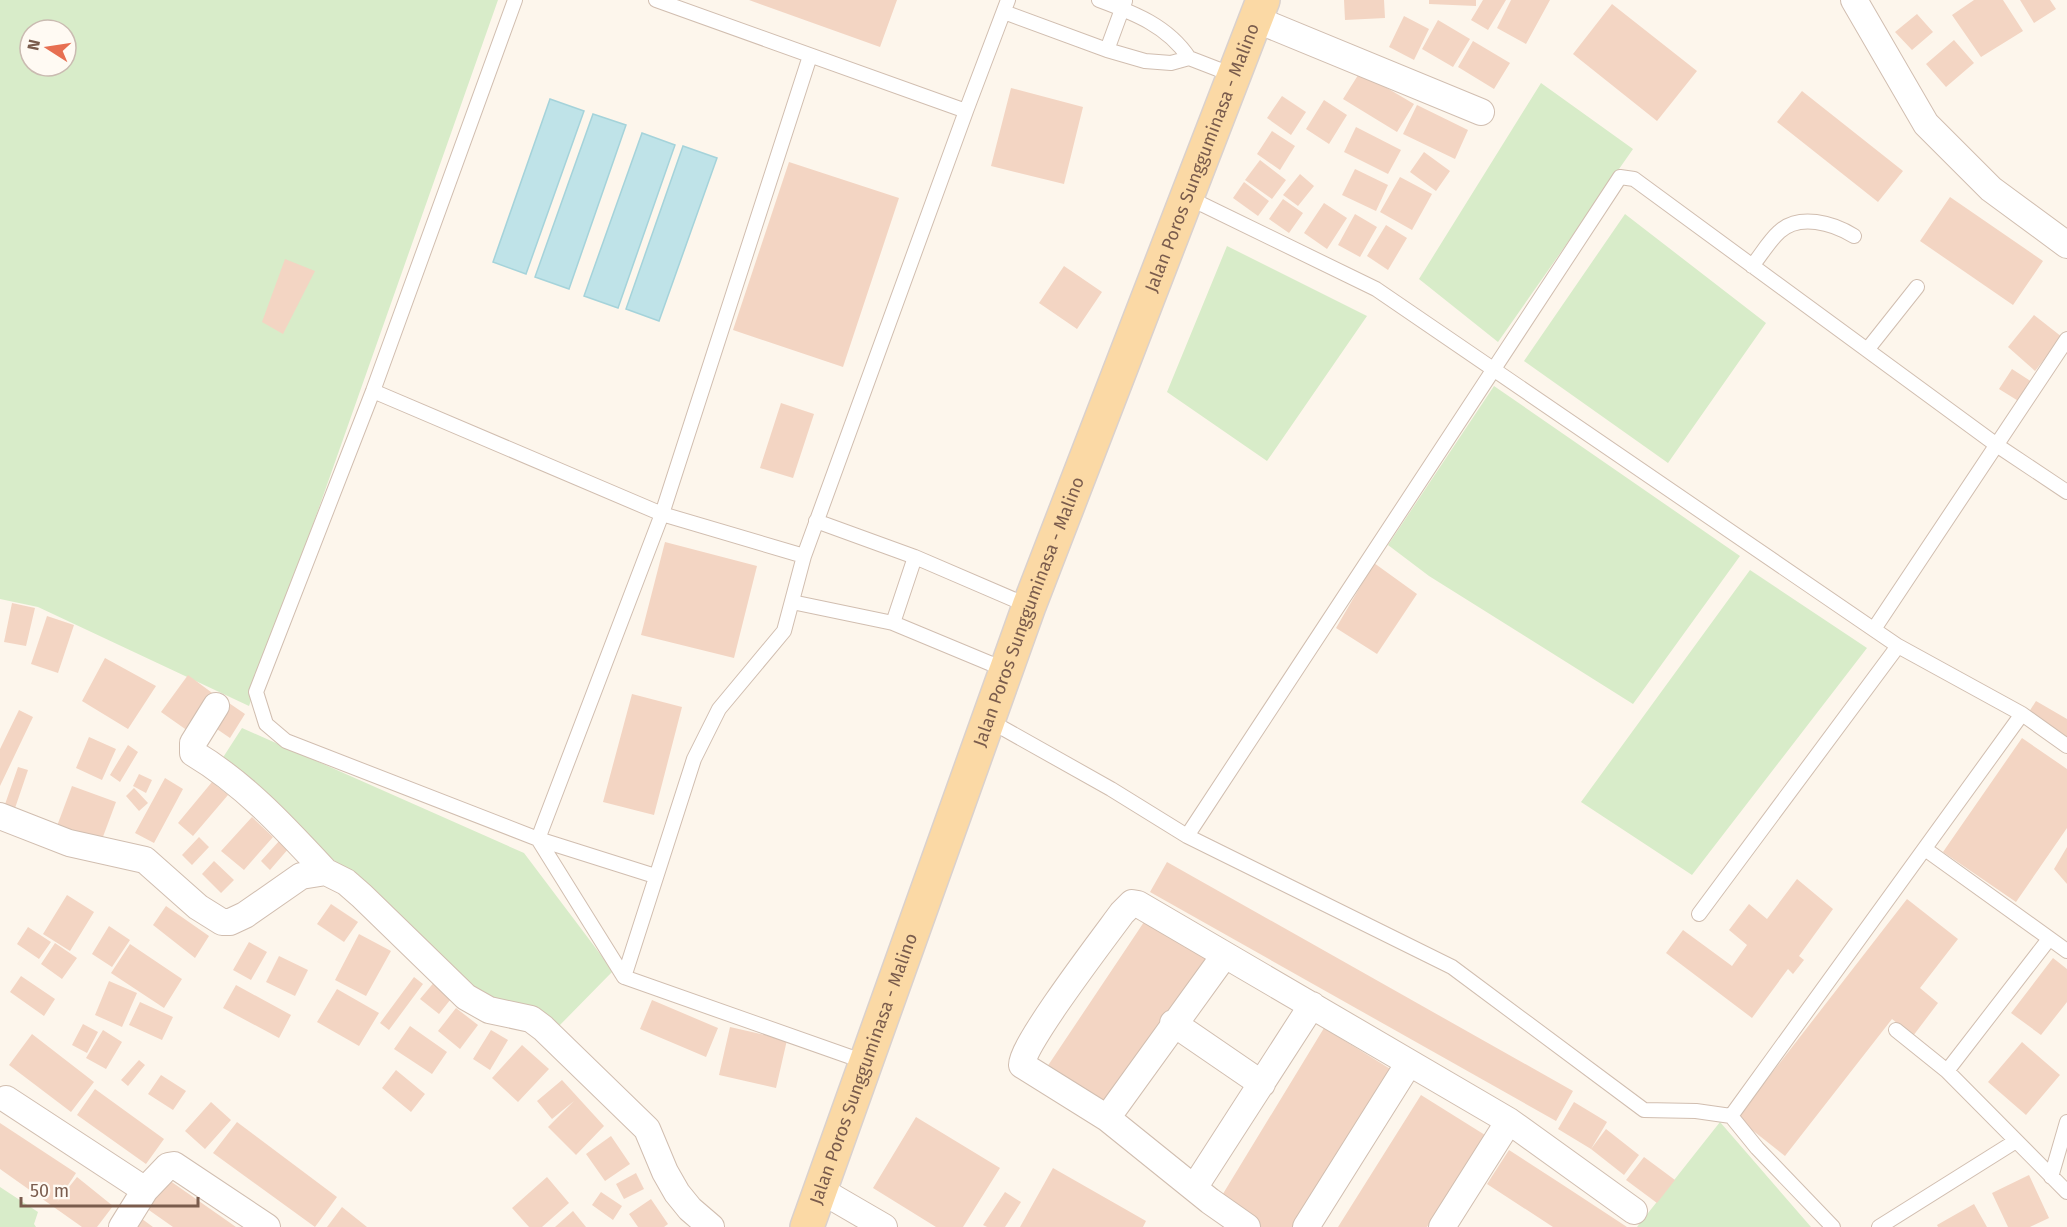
<svg xmlns="http://www.w3.org/2000/svg" width="2067" height="1227" font-family="'Fira Sans',sans-serif">
  <style>
    .green { fill: #d8ecc9; fill-rule: evenodd }
    .water { fill: #bfe3e8; stroke: #a5d3da; stroke-width: 1.5 }
    .building { fill: #f3d5c3 }
    .lines { fill: none; stroke-linecap: round; stroke-linejoin: round }
    .service-casing { stroke: #d1beb0; stroke-width: 16 }
    .minor-casing { stroke: #d1beb0; stroke-width: 28 }
    .primary-casing { stroke: #dad1cd; stroke-width: 36 }
    .service { stroke: #fff; stroke-width: 14 }
    .minor { stroke: #fff; stroke-width: 26 }
    .primary { stroke: #fbd9a5; stroke-width: 33 }
    .labels { text-anchor: middle; dominant-baseline: central; stroke-width: 4.5; stroke-linejoin: round; paint-order: stroke }
    .street-label { font-size: 18px; fill: #7a5c4d; stroke: #fffaf3 }
  </style>
  <rect width="100%" height="100%" fill="#fdf6ec"/>
  <!-- green -->
  <path class="green" d="M0,0h498l-249,706 -211,-99 -38,-8zM30,30h36v36h-36z
    M1541,83l92,66 -135,193 -79,-63z
    M1625,214l141,109 -98,140 -144,-102z
    M1227,246l140,70 -100,145 -100,-69z
    M1494,386l246,170 -107,148 -204,-128 -41,-31z
    M1750,570l117,78 -175,227 -111,-73z
    M242,728l282,125 89,118 -54,55 -88,-36 -52,-53 -197,-178z
    M1720,1122l91,105h-174z
    M0,1187l38,25 -4,12 2,3h-36z"/>
  <!-- water -->
  <path class="water" d="M550,99l34,12 -58,163 -33,-12z
    M593,114l33,11 -57,164 -34,-12z
    M642,133l33,12 -57,163 -34,-12z
    M683,146l34,12 -58,163 -33,-12z"/>
  <!-- building -->
  <path class="building" d="M749,0h148l-17,47z
    M1344,0h40l1,18 -40,2z
    M1429,0h47v6l-47,-2z
    M1483,0h23l-18,30 -17,-10z
    M1511,0h39l-24,44 -29,-16z
    M1974,0h29l20,31 -42,26 -29,-42z
    M2020,0h30l6,9 -22,14z
    M1612,4l85,67 -40,50 -84,-67z
    M1917,14l16,18 -21,18 -17,-18z
    M1404,16l25,13 -15,31 -25,-13z
    M1438,20l32,19 -17,28 -31,-18z
    M1954,40l20,23 -28,24 -20,-23z
    M1473,41l37,22 -16,26 -36,-22z
    M1360,72l54,32 -17,28 -54,-33z
    M1011,88l72,19 -19,77 -73,-18z
    M1802,91l101,80 -25,31 -101,-80z
    M1282,96l24,16 -15,23 -24,-17z
    M1324,100l23,15 -18,29 -23,-15z
    M1417,105l51,25 -13,29 -52,-25z
    M1356,127l45,23 -13,24 -44,-22z
    M1272,131l23,15 -15,24 -23,-16z
    M1424,152l26,19 -14,20 -26,-19z
    M1260,160l26,20 -14,19 -27,-19z
    M789,162l110,36 -56,169 -110,-37z
    M1355,169l33,16 -12,26 -34,-16z
    M1300,174l14,12 -16,20 -15,-11z
    M1400,177l32,17 -20,36 -32,-18z
    M1244,182l25,19 -11,15 -25,-18z
    M1950,197l93,64 -30,44 -93,-64z
    M1283,199l20,14 -14,20 -20,-14z
    M1324,203l23,15 -20,31 -23,-16z
    M1355,214l22,13 -17,30 -22,-12z
    M1386,225l21,13 -19,32 -21,-14z
    M285,259l30,12 -32,63 -21,-12z
    M1064,266l38,26 -25,37 -38,-26z
    M2034,315l28,22 -27,34 -27,-24z
    M2012,369l20,13 -12,20 -21,-13z
    M781,403l33,11 -21,64 -33,-10z
    M665,542l92,24 -23,92 -93,-23z
    M1374,563l43,31 -40,60 -41,-26z
    M12,603l23,5 -9,38 -22,-4z
    M47,616l27,9 -16,48 -27,-9z
    M105,658l51,28 -28,43 -46,-28z
    M188,675l27,20 -27,36 -27,-19z
    M632,694l50,13 -28,108 -51,-13z
    M226,701l19,13 -15,24 -19,-13z
    M2036,701l31,18v20l-40,-24z
    M19,710l14,7 -33,69v-37z
    M89,737l27,12 -14,31 -26,-12z
    M2022,738l45,31v59l-51,74 -73,-50z
    M128,745l10,7 -18,30 -10,-7z
    M18,767l10,3 -15,44 -10,-4z
    M139,774l13,6 -6,13 -13,-7z
    M165,778l18,11 -29,54 -19,-10z
    M212,782l16,13 -35,41 -15,-13z
    M72,786l44,16 -15,40 -44,-16z
    M134,788l14,15 -9,8 -13,-15z
    M252,817l21,20 -29,33 -23,-19z
    M199,837l10,10 -17,18 -10,-10z
    M280,840l9,8 -19,22 -9,-9z
    M2067,847v37l-13,-15z
    M214,861l20,19 -13,13 -19,-19z
    M1167,862l406,229 -17,30 -406,-229z
    M1797,879l36,30 -34,47 5,4 -11,14 -5,-5 -36,49 -86,-65 17,-23 49,36 15,-21 -18,-15 20,-26 18,15z
    M67,895l27,17 -24,39 -27,-17z
    M1907,899l51,40 -38,49 18,15 -25,33 -21,-17 -107,137 -48,-38z
    M331,904l27,18 -14,20 -27,-18z
    M166,906l43,30 -14,22 -42,-33z
    M1148,916l60,41 -104,157 -61,-41z
    M109,926l21,14 -18,27 -20,-13z
    M28,927l23,15 -12,17 -22,-15z
    M359,934l32,17 -25,45 -31,-16z
    M249,942l18,10 -16,28 -18,-10z
    M55,943l22,15 -15,21 -21,-15z
    M130,944l52,35 -18,29 -53,-35z
    M279,956l29,14 -13,26 -29,-14z
    M2053,958l14,11v33l-26,33 -30,-22z
    M21,976l34,23 -11,17 -34,-24z
    M414,977l9,7 -34,46 -9,-7z
    M436,980l18,15 -15,19 -19,-15z
    M109,981l28,12 -15,34 -27,-12z
    M236,985l55,30 -12,23 -56,-30z
    M337,989l42,24 -20,33 -42,-24z
    M652,1000l66,28 -12,29 -66,-28z
    M140,1002l33,15 -11,23 -33,-15z
    M456,1008l22,17 -18,24 -22,-18z
    M83,1024l15,8 -11,21 -15,-8z
    M410,1026l37,26 -15,22 -38,-25z
    M730,1027l57,13 -11,48 -57,-13z
    M1324,1028l68,42 -96,157h-37l-41,-25z
    M103,1030l19,12 -16,27 -20,-11z
    M491,1030l17,10 -18,30 -17,-11z
    M32,1034l62,48 -23,30 -62,-47z
    M2022,1042l38,33 -34,40 -38,-33z
    M522,1045l27,24 -31,33 -26,-24z
    M139,1060l6,5 -17,21 -7,-6z
    M396,1070l29,24 -14,18 -29,-24z
    M161,1075l25,16 -13,19 -25,-16z
    M562,1080l42,46 -28,29 -28,-28 26,-26 -22,18 -15,-18z
    M95,1089l69,50 -18,25 -69,-49z
    M1421,1095l64,40 -58,92h-89z
    M211,1102l20,18 -26,29 -20,-18z
    M1574,1102l33,20 -16,27 -33,-20z
    M916,1117l84,51 -37,59h-27l-63,-39z
    M237,1122l100,75 -22,30 -102,-74z
    M0,1123l76,50 -19,29 20,-25 36,29 -16,21h-15l-82,-58z
    M1606,1129l33,26 -15,20 -33,-26z
    M611,1136l19,28 -25,17 -19,-27z
    M1509,1150l54,35 64,42h-74l-66,-43z
    M1644,1157l31,23 -18,23 -31,-23z
    M1053,1168l93,53 -3,6h-123z
    M636,1173l8,16 -20,10 -8,-15z
    M2029,1175l20,43 -19,9h-22l-16,-34z
    M547,1177l22,26 -27,24h-13l-17,-19z
    M166,1178l70,49h-63l-27,-19z
    M601,1192l21,14 -9,14 -21,-15z
    M1005,1192l16,10 -16,25h-18l-4,-2z
    M651,1199l17,25 -4,3h-26l-9,-13z
    M1974,1204l13,23h-49l-1,-2z
    M342,1207l25,20h-40z
    M573,1211l13,16h-31z
    M138,1216l15,11h-23z"/>
  <g class="lines">
    <defs>
      <path id="service" d="M515,0l-142,391 -117,301 10,32 20,17 252,98 117,37
        M656,0l310,111 42,-111
        M1099,0c35,13 69,26 90,58
        M1004,12l103,38 38,11 26,2 18,-5 44,17
        M1107,50l18,-49
        M1187,197l189,92 522,357 124,68 -291,402
        M1752,266c9,-11 17,-25 27,-34 20,-19 54,-9 75,4
        M1867,350l50,-63
        M373,391l289,123 142,42
        M816,521l99,36 114,49
        M792,602l101,21 113,47
        M893,623l22,-66
        M1874,629l193,-290
        M2022,714l45,32
        M990,721l121,68 76,47 265,131 192,143 52,1 35,5 26,32 76,79
        M1187,836l433,-659 14,2 364,267 69,46
        M538,839l124,-325 148,-458
        M538,839l86,138 241,85
        M1925,849l142,102
        M1699,914l199,-268
        M624,977l70,-218 25,-50 65,-78 20,-75 162,-445
        M1896,1030l51,41 120,121
        M1947,1071l102,-132
        M2051,1177l16,-55
        M1879,1227l137,-86"/>
      <path id="minor" d="M1854,0l72,124 65,65 76,56
        M1255,19l226,93
        M216,706l-23,37v10c52,31 92,75 133,119
        M0,816l69,27 76,17 53,47 24,15h8l15,-7 56,-39 25,-4 20,10 16,14 104,101 23,13 42,9 12,9 104,101 18,43 12,21 13,16 21,18
        M1173,1023l89,61
        M6,1099l139,91 23,-24 6,-1 93,62
        M1107,1118l117,-162
        M1194,1188l118,-183
        M822,1191l62,36
        M122,1227l23,-37
        M1247,1227l-37,-26 -103,-83 -85,-53c-2,-18 84,-130 100,-152l10,-10 6,1 371,217 125,90
        M1306,1227l103,-164
        M1442,1227l67,-106"/>
      <g id="primary">
        <path id="s1" d="M807,1227l222,-621 234,-606"/>
      </g>
    </defs>
    <!-- service casing -->
    <use href="#service" class="service-casing"/>
    <!-- minor casing -->
    <use href="#minor" class="minor-casing"/>
    <!-- primary casing -->
    <use href="#primary" class="primary-casing"/>
    <!-- service -->
    <use href="#service" class="service"/>
    <!-- minor -->
    <use href="#minor" class="minor"/>
    <!-- primary -->
    <use href="#primary" class="primary"/>
  </g>
  <g class="labels">
    <!-- street labels -->
    <g class="street-label">
      <text stroke="none"><textPath href="#s1" startOffset="1140">Jalan Poros Sungguminasa - Malino</textPath></text>
      <text stroke="none"><textPath href="#s1" startOffset="654">Jalan Poros Sungguminasa - Malino</textPath></text>
      <text stroke="none"><textPath href="#s1" startOffset="168">Jalan Poros Sungguminasa - Malino</textPath></text>
    </g>
  </g>
  <!-- north arrow -->
  <g transform="translate(48 48) rotate(282)"><circle r="28" fill="#fffaf3" stroke="#cabbb1" stroke-width="1.5"/>
  <path d="M0-4.5L10 22L0 15L-10 22Z" fill="#e76f51"/>
  <text y="-9" font-size="16" font-weight="bold" text-anchor="middle" fill="#7a5c4d">N</text>
  </g>
  <!-- scale -->
  <path d="M21 1197v9h177v-9" fill="none" stroke="#7a5c4d" stroke-width="3"/>
  <text x="30" y="1197" font-size="18" fill="#7a5c4d" stroke="#fffaf3" stroke-width="4.5" paint-order="stroke">50 m</text>
</svg>
